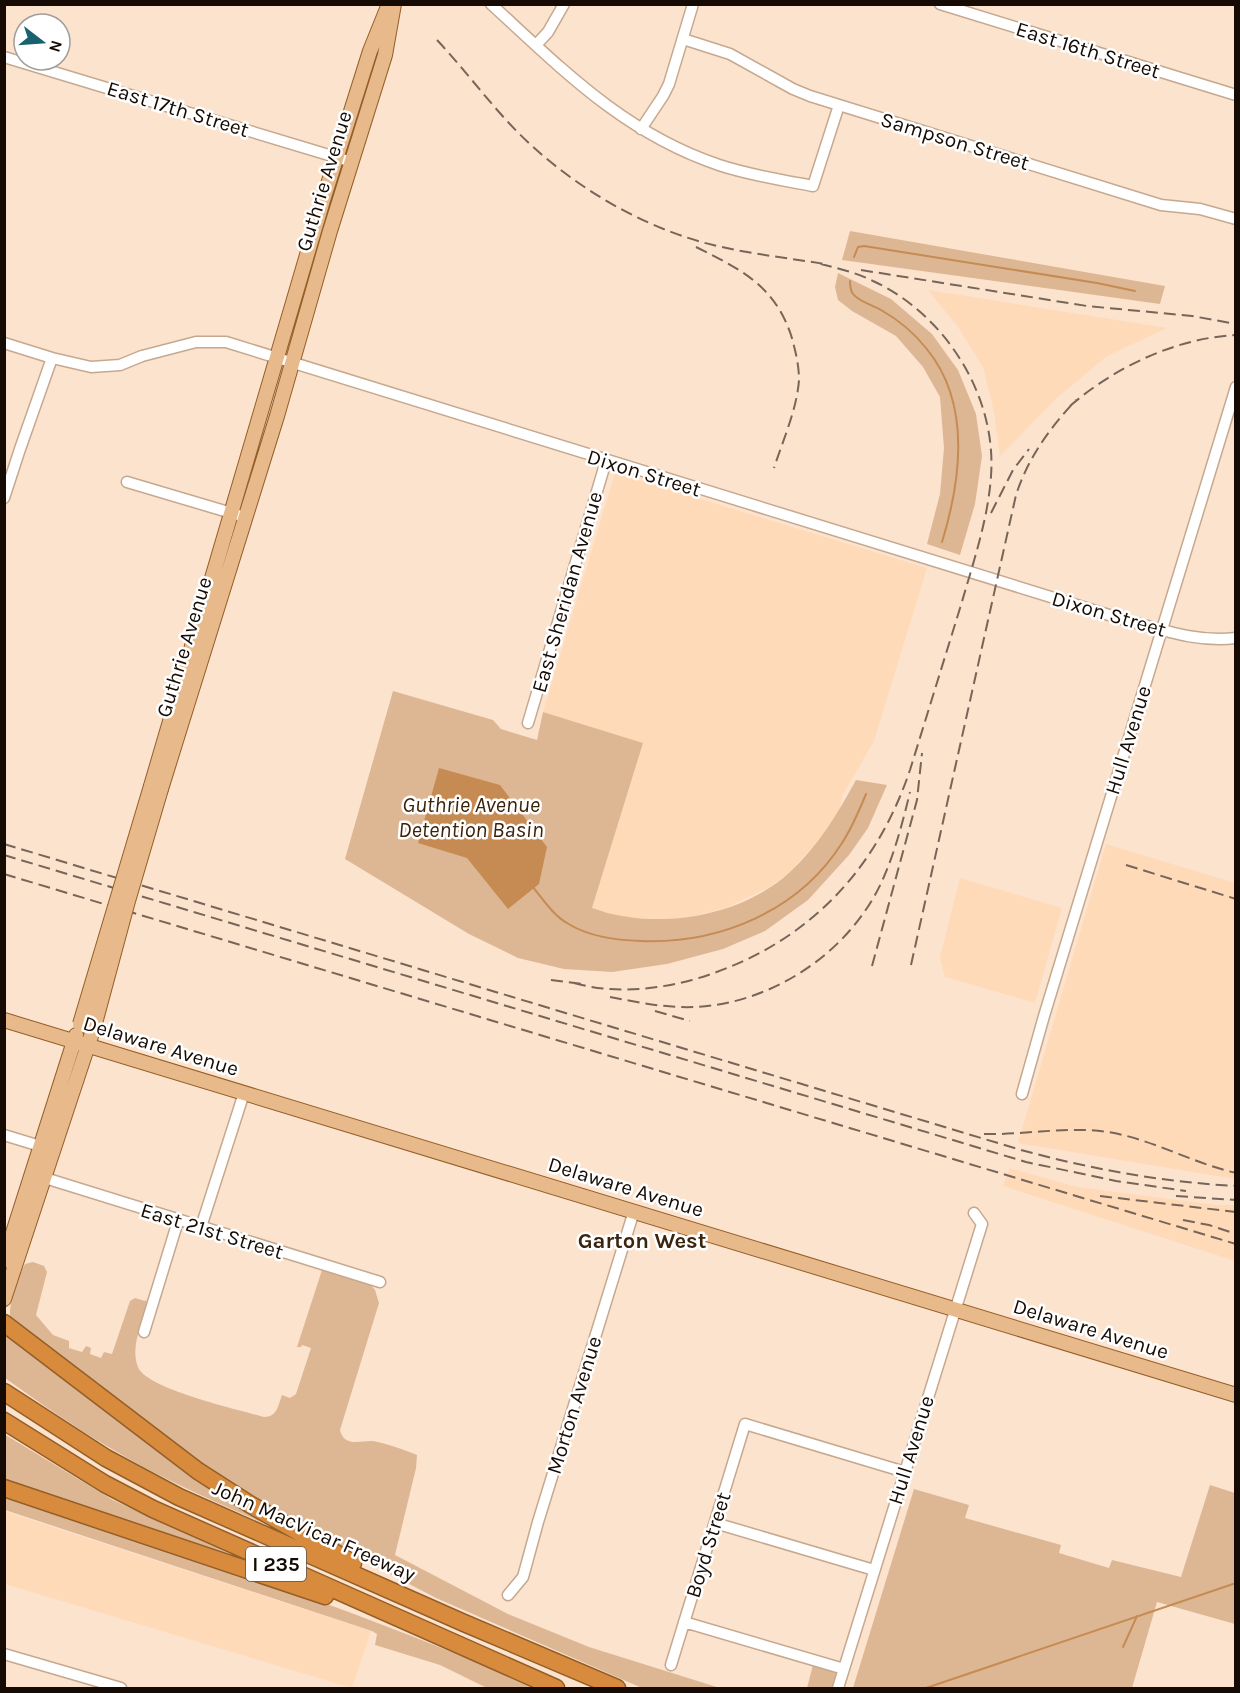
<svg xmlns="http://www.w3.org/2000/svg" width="1240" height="1693" font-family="Karla,sans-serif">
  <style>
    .built { fill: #fedab9 }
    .green { fill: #ddb794 }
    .water { fill: #c68b53 }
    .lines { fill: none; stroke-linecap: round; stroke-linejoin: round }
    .stream { stroke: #c68b53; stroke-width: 2 }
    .minor-casing { stroke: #c6a88f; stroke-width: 13 }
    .major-casing { stroke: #945e28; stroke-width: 16 }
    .highway-casing { stroke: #945e28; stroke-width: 19 }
    .minor { stroke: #fff; stroke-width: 10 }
    .major { stroke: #e8b98a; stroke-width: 14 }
    .highway { stroke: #d88b3c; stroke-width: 16 }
    .rail { stroke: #766558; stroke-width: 2; stroke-dasharray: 12 6; stroke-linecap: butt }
    .major-bridge-casing { stroke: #945e28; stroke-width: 16; stroke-linecap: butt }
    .major-bridge { stroke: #e8b98a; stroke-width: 14 }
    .labels { text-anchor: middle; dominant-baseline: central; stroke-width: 5; stroke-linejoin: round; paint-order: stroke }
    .shield { fill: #fff; stroke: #5b544f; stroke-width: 1.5 }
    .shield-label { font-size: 20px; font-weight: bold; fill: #150b04 }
    .street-label { font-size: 21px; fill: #150b04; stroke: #fff }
    .water-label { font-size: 22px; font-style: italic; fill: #3b2309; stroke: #fff }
    .neighbourhood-label { font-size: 22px; font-weight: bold; fill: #3b250e; stroke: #fff }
  </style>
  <rect width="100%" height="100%" fill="#fce3ce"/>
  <!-- built -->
  <path class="built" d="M928,290l239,38 -60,28 -49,41 -58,59 -6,-44 -11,-45 -25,-40z
    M615,473l312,95 -53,173 -32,55 -2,12 -19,29 -32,36 -21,15 -43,20 -39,10 -25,2 -37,-3 -32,-8 51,-166 -100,-31z
    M1106,844l129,39v296l-217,-36z
    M960,878l102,30 -27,95 -90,-26 -5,-20z
    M1010,1168l67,19 139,18h19v56l-232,-75z
    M4,1511l367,120 -19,57 -347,-104z"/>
  <!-- green -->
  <path class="green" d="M850,231l315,55 -5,18 -318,-44z
    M838,273l53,26 41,35 26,36 18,44 6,42 -7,48 -15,51 -33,-11 13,-50 4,-46 -4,-51 -17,-30 -27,-31 -44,-25 -14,-11 -3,-13z
    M393,691l100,29 8,9 36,11 6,-28 100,31 -51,165c62,23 148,10 198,-36 28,-26 48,-59 66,-92l31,5 -19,43 -19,27 -41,45 -43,31 -42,18 -56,15 -55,8 -48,-3 -46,-11 -49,-24 -124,-75z
    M33,1262l11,4 3,6 -11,43 17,20 16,6v7l13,4 4,-6 5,2 -1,6 11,4 3,-6 8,2 18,-53 5,-3 10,3 1,-1 2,5c-6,18 -18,42 -10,62 8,22 102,43 126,50 13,0 14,-11 18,-22l8,3 6,-4 15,-46 -9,-3 -1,2h-4l26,-80 48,18 4,5 4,13 -39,127c4,17 19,11 31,11 9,0 37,10 46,14l-1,13 -21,87 113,59 81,33 131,41h-78l-206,-90 -159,-83 -39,-23 -228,-174c-1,-17 7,-39 15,-54z
    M4,1334h2l282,200c-40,-18 -81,-35 -121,-55 -57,-28 -111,-64 -162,-101z
    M4,1434l109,66 145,67 -253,-84z
    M1210,1485l25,8v131l-78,-22 -25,86h-279l61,-199 55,16 -4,13 96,27 -2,8 50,15 3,-8 69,17z
    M5,1494c179,60 358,117 531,194h-49l-47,-23 -65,-20 2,-11 -5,-3 -367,-121z
    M813,1665l25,8 -4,15h-27z"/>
  <!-- water -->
  <path class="water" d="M439,768l61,17 47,62 -8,37 -31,25 -41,-51 -49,-15z"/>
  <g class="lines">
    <!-- stream -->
    <path class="stream" d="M854,257l4,-10 6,-1 233,37 38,8
      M850,281c0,4 0,9 3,13 5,7 19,11 28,16 16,9 33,23 45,38 45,54 35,132 16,194
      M532,886c10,12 21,29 35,37 22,14 49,17 74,18 79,3 158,-30 201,-98 10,-15 17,-32 24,-49
      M1123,1647l14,-31
      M926,1688l310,-105"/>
    <defs>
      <path id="minor" d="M491,4c72,66 133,129 228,161 30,10 62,15 94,21l26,-81
        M940,4l296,91
        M683,39l47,15 63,35 17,7 351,109 39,4 36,10
        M536,45l12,-13 16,-28
        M4,57l348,105
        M641,129l22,-33 6,-12 24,-80
        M4,343l48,15 39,9 29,-2 22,-9 54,-14h30l896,277c38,10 74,24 114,19
        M127,482l118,35
        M4,498l16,-49 32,-91
        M528,723l78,-262
        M1022,1094l22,-78 192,-629
        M4,1135l36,11
        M45,1178l335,104
        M201,1227l43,-134
        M144,1332l34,-111
        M715,1523l159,47
        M508,1595l15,-18 15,-55 96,-311
        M684,1622l160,47
        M4,1654l117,34
        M671,1665l74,-241 160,48
        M838,1688l144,-464 -8,-11"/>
      <path id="major" d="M151,786l173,-589 46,-146 17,-42
        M161,789l116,-373 53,-185 55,-176 9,-51
        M4,1020l1232,375
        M4,1261l72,-226
        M4,1299l90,-272"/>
      <path id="highway" d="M4,1323l194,148 53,34 102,58
        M4,1392l102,66 73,39 285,126 153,65
        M4,1421l101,63 48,25 403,179
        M4,1488l321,108"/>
    </defs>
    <!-- minor casing -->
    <use href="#minor" class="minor-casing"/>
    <!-- major casing -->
    <use href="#major" class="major-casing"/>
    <!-- highway casing -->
    <use href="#highway" class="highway-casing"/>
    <!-- minor -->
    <use href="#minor" class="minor"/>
    <!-- major -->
    <use href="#major" class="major"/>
    <!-- highway -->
    <use href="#highway" class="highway"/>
    <!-- rail -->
    <path class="rail" d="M437,40c32,34 59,73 94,105 50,46 116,84 182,100 37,9 75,13 112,19
      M696,247c44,22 78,38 95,88 4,14 8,29 8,45 -2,29 -16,60 -25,88
      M861,270l226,36 105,10 44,8
      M1070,406c45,-39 106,-68 166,-71
      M991,513l22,-43 16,-21
      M4,844l1017,306c70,19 141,32 215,36
      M4,855l1022,307 90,19 70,10
      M1126,865l110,34
      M4,874l1232,370
      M911,965l105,-470c12,-37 33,-66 60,-95
      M872,966l45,-166 5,-47
      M551,980l31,4
      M574,983c39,11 79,7 118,-3 108,-31 182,-103 218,-210 17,-55 34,-110 51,-165 12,-42 27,-85 30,-129 6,-80 -46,-162 -118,-195 -18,-9 -37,-13 -56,-18
      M610,997c22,4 45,9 68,10 84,4 171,-51 205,-128 12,-27 20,-58 27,-87
      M655,1011l35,10
      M984,1134c41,1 83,-8 124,-2 44,7 84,31 128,41
      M1100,1196l136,16
      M1176,1196l60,4
      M1183,1220l26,5 27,9"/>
    <defs>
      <path id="major-bridge" d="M80,1024l71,-238
        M94,1027l34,-126 33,-112"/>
    </defs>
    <!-- major-bridge casing -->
    <use href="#major-bridge" class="major-bridge-casing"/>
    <!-- major-bridge -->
    <use href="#major-bridge" class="major-bridge"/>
  </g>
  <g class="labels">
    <!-- shield labels -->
    <rect class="shield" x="246" y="1547" width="60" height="34" rx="4.5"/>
    <g class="shield-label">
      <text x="276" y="1564">I 235</text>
    </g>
    <!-- street labels -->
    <g class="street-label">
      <text transform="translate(1088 50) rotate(17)">East 16th Street</text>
      <text transform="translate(178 109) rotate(17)">East 17th Street</text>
      <text transform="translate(955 141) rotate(17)">Sampson Street</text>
      <text transform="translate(324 181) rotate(-73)">Guthrie Avenue</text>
      <text transform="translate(644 473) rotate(17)">Dixon Street</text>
      <text transform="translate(567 592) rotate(-74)">East Sheridan Avenue</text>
      <text transform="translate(1109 614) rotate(16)">Dixon Street</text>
      <text transform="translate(184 647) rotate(-73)">Guthrie Avenue</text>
      <text transform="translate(1128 740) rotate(-73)">Hull Avenue</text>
      <text transform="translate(161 1046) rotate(17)">Delaware Avenue</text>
      <text transform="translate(626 1187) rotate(17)">Delaware Avenue</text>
      <text transform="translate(212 1231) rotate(17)">East 21st Street</text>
      <text transform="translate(1091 1329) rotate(17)">Delaware Avenue</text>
      <text transform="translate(574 1405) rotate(-73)">Morton Avenue</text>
      <text transform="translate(911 1450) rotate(-73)">Hull Avenue</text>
      <text transform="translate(314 1531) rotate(24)">John MacVicar Freeway</text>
      <text transform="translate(708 1545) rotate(-73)">Boyd Street</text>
    </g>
    <!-- water labels -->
    <g class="water-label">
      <text x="471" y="805">Guthrie Avenue<tspan x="471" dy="25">Detention Basin</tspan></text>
    </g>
    <!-- neighbourhood labels -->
    <g class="neighbourhood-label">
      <text x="642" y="1241">Garton West</text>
    </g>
  </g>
  <!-- border -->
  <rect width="1240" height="1693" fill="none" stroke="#150b04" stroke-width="12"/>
  <!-- north arrow -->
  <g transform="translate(42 42) rotate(107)"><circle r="28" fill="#ffffff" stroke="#a19d9b" stroke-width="1.5"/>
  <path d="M0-4.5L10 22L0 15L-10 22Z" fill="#186270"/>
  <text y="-9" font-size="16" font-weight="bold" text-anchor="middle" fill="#150b04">N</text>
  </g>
</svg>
